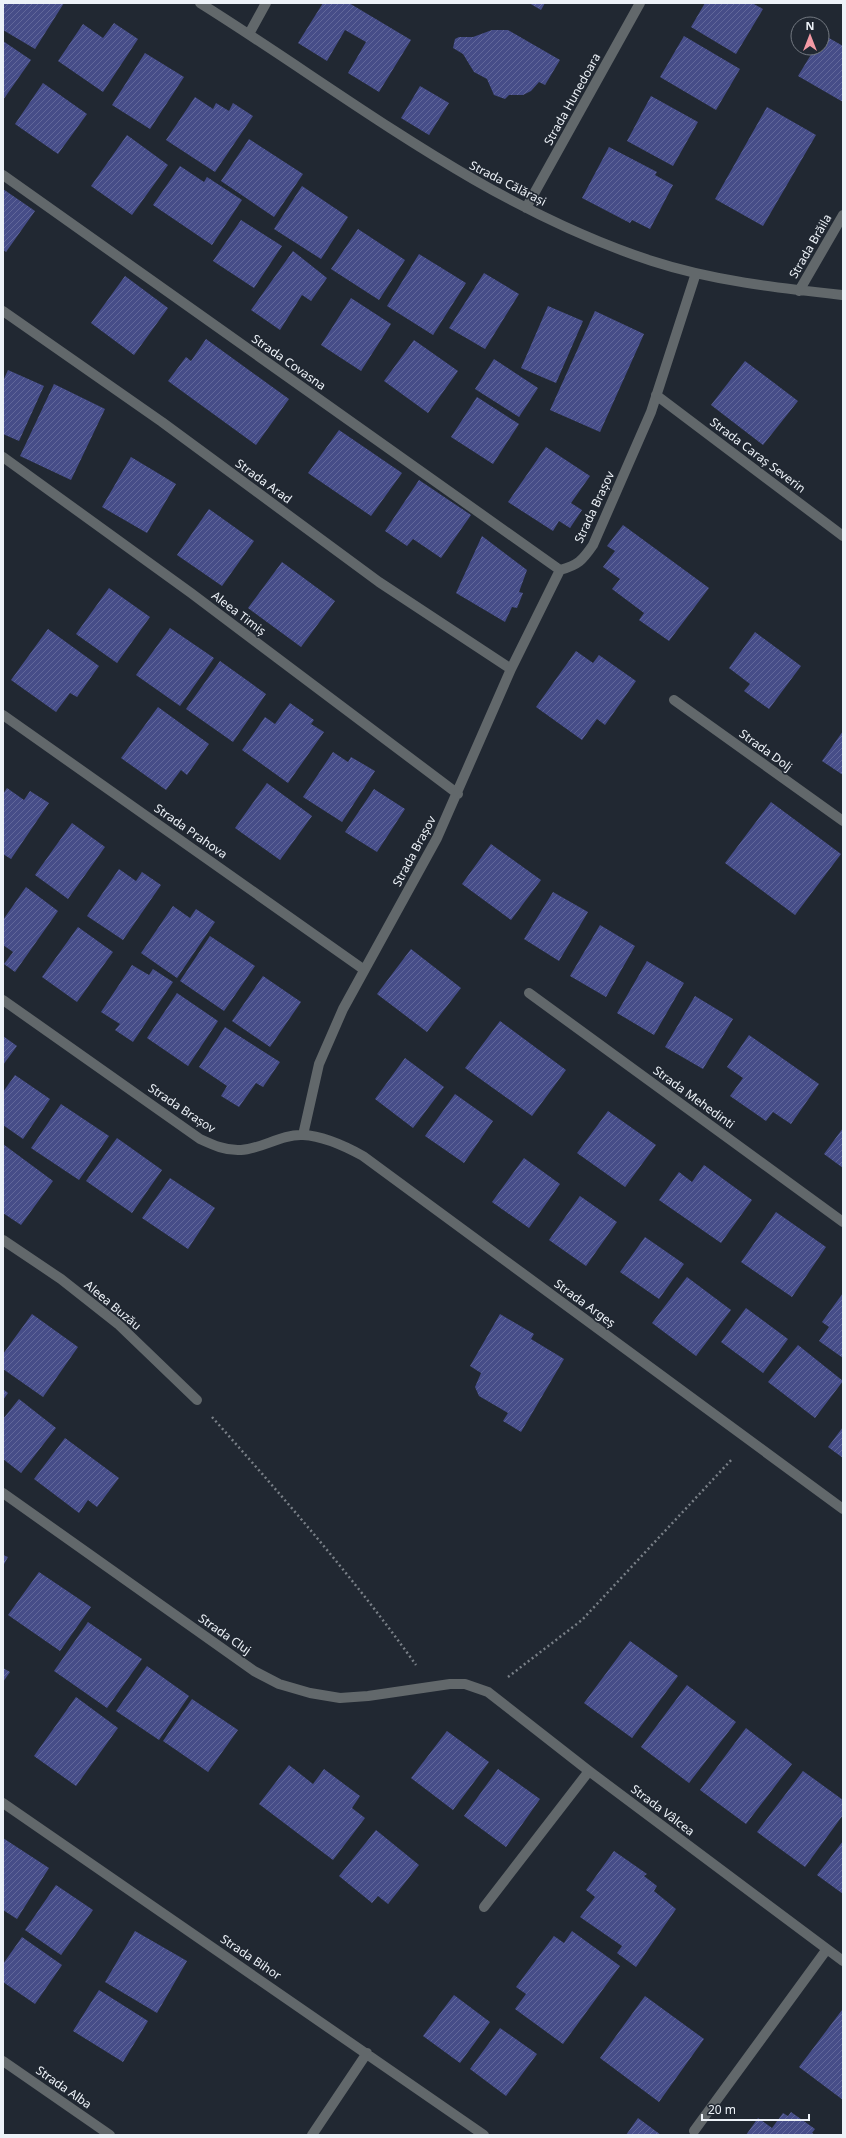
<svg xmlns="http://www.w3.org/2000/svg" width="846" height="2138" font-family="'Noto Sans',sans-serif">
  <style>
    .building { fill: url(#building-hatch) }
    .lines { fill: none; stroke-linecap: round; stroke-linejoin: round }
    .path { stroke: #7a8088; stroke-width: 2.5; stroke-dasharray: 2 3; stroke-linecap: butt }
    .street { stroke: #62686b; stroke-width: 10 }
    .labels { text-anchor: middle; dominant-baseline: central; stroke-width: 3.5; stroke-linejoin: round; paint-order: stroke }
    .street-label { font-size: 12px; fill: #edf2f8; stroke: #212832 }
  </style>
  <defs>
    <pattern id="building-hatch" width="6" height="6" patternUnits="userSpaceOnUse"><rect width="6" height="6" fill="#464d88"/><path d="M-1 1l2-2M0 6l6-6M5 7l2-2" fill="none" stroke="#61679a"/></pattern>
  </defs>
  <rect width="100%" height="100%" fill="#212832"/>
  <!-- building -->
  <path class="building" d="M3,3h61l-29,46 -32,-19z
    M323,3h26l62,37 -32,52 -31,-19 18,-31 -21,-12 -18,31 -29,-18z
    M529,3h16l-4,7z
    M705,3h47l11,6 -27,45 -45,-27z
    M114,23l24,16 -35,53 -45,-31 25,-37 20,14z
    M492,30h16l52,30 -15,25 -6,-3 -8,9 -8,4h-14l-4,4 -11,-4 -7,-16 -13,-7 -11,-18 -10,-6 2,-9 4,-2h14z
    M822,34l21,12v56l-45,-26 17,-28h7z
    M684,36l56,33 -24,41 -56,-33z
    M3,41l28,19 -28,40z
    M145,53l39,24 -34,52 -38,-24z
    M43,83l44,31 -29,40 -43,-30z
    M420,86l29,17 -20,32 -28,-17z
    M651,96l47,26 -25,44 -46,-25z
    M195,97l18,12 3,-6 13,8 4,-8 20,13 -38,56 -49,-32z
    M767,107l49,28 -53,91 -48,-27z
    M127,135l41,30 -36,50 -41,-29z
    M249,139l54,35 -29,43 -53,-36z
    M609,147l48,25 -2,3 18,10 -23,44 -18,-9 -2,3 -48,-25z
    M180,166l24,16 3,-5 35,23 -30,45 -59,-40z
    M302,186l46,31 -27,42 -47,-30z
    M3,189l32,22 -29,41 -3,-2z
    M241,220l41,26 -28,42 -41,-27z
    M358,229l47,31 -26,40 -48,-31z
    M293,251l34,27 -16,23 -9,-6 -22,35 -29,-20z
    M419,254l47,29 -33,52 -46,-29z
    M484,273l35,21 -34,55 -36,-21z
    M125,276l43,32 -34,47 -43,-32z
    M351,298l40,26 -30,47 -40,-26z
    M548,306l35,15 -27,62 -35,-15z
    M595,311l49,23 -44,98 -50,-22z
    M206,339l83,60 -33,46 -88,-64 18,-24 5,4z
    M414,340l44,31 -30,42 -44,-32z
    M494,359l44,29 -19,29 -44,-28z
    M745,361l53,40 -35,44 -52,-40z
    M8,370l36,16 -25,55 -16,-7v-53z
    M54,384l51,25 -34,71 -51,-24z
    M477,397l42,27 -26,40 -42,-27z
    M339,430l63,43 -31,43 -63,-43z
    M546,447l44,29 -19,27 11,7 -12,18 -11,-7 -6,10 -45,-29z
    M131,457l45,27 -29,49 -45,-26z
    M419,480l52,35 -30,43 -28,-19 -6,7 -22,-15z
    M209,509l45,32 -32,45 -45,-31z
    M623,525l86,63 -40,53 -30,-21 5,-7 -32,-24 8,-10 -17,-12 12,-16 -8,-5z
    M482,536l45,34 -8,22 4,1 -6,15 -5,-1 -7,15 -49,-29z
    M282,562l53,39 -34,46 -53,-39z
    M109,588l41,29 -33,46 -41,-29z
    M170,628l44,30 -34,48 -44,-31z
    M48,629l51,37 -22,31 -7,-4 -14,19 -45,-32z
    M755,632l46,34 -32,43 -25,-18 6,-7 -21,-16z
    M576,651l17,12 6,-8 37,26 -31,44 -8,-6 -15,21 -46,-33z
    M220,661l46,33 -33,48 -47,-33z
    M290,703l24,17 -3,4 13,8 -36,51 -46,-33 23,-33 10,7z
    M158,707l51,37 -22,31 -6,-5 -15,20 -45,-32z
    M843,731v44l-21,-14z
    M333,752l15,10 3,-5 24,14 -33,51 -39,-25z
    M267,783l45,33 -32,44 -45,-32z
    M7,788l17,12 6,-9 19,12 -38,56 -8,-5v-60z
    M374,789l31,20 -28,43 -32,-20z
    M771,802l70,52 -46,61 -70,-52z
    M72,823l33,24 -37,52 -33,-24z
    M491,844l50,36 -30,40 -49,-36z
    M119,869l17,12 6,-9 19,13 -38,55 -36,-24z
    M26,887l32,24 -43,61 -11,-8 9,-12 -10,-7v-25z
    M553,892l35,20 -29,49 -35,-22z
    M173,906l17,12 6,-9 19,13 -38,56 -36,-25z
    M600,925l35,21 -29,51 -36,-21z
    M78,927l35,25 -36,50 -35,-25z
    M210,936l45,30 -31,45 -44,-30z
    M411,949l50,39 -34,44 -50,-38z
    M647,961l37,22 -30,52 -37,-22z
    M132,965l17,10 4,-6 20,13 -40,60 -18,-12 5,-6 -19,-12z
    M263,976l38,26 -31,45 -38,-26z
    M177,993l41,28 -30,45 -41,-28z
    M695,996l38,23 -30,50 -38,-22z
    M500,1021l66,49 -34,46 -67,-48z
    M225,1027l55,35 -17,25 -7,-4 -17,24 -18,-11 6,-10 -28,-19z
    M749,1035l70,49 -28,40 -18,-12 -7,9 -36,-25 13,-18 -16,-11z
    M3,1036l14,10 -14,19z
    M405,1058l39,29 -31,41 -38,-29z
    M15,1075l35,24 -27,40 -20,-14v-33z
    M455,1094l38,27 -29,42 -39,-27z
    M61,1104l48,32 -30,44 -48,-32z
    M608,1111l48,34 -31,42 -48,-34z
    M843,1128v40l-19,-14z
    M117,1138l45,32 -30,43 -46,-32z
    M3,1144l50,37 -32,44 -18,-12z
    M524,1158l36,26 -31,44 -37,-26z
    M704,1165l48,35 -31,43 -62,-43 20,-28 13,10z
    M170,1178l45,30 -27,41 -46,-31z
    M580,1196l37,26 -31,44 -37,-26z
    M776,1212l50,35 -34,50 -51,-35z
    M645,1237l39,27 -25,35 -39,-27z
    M687,1277l44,33 -35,46 -44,-33z
    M843,1293v65l-24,-17 10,-14 -7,-5z
    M746,1308l42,31 -25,34 -42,-31z
    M32,1314l46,33 -35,50 -40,-28v-15z
    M500,1314l34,20 -3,5 33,20 -43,73 -18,-11 5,-8 -29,-17 -4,-9 6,-14 -11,-7z
    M798,1345l45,36 -28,37 -47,-36z
    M3,1389l5,4 -5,7z
    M19,1399l37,29 -35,45 -18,-14v-40z
    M843,1427v31l-15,-11z
    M65,1438l54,40 -22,29 -9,-7 -9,13 -45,-34z
    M3,1555l5,2 -5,9z
    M39,1572l52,35 -31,44 -52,-36z
    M88,1622l54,37 -35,49 -53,-37z
    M630,1641l48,35 -46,62 -48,-35z
    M147,1666l42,30 -30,44 -43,-29z
    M3,1668l7,4 -7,10z
    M687,1685l49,37 -47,61 -48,-36z
    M76,1697l42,31 -42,58 -42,-30z
    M192,1699l46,31 -30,42 -45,-31z
    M746,1728l46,36 -46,60 -46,-34z
    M447,1731l42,31 -36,48 -42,-32z
    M289,1765l24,19 11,-15 36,27 -8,12 13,10 -32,42 -74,-56z
    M498,1769l42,30 -34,48 -42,-31z
    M803,1771l40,29v15l-38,52 -48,-35z
    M376,1830l43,35 -31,39 -10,-8 -6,7 -33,-27z
    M3,1838l46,30 -32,51 -14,-9z
    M843,1841v53l-26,-19z
    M614,1851l33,23 -3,2 13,10 -3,5 22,18 -40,58 -19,-14 5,-7 -42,-29 15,-20 -9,-7z
    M56,1885l37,25 -32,45 -36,-25z
    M135,1931l52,30 -30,52 -52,-31z
    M572,1931l48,35 -57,78 -48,-35 11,-15 -10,-7 38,-51 10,7z
    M22,1937l40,28 -27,39 -32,-22v-18z
    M99,1990l49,31 -25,41 -50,-31z
    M454,1995l36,27 -30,41 -37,-27z
    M645,1996l59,43 -45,63 -59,-44z
    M842,2010h1v90l-44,-33z
    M500,2028l37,26 -31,42 -36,-27z
    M791,2112l24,17 -3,4 3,2h-69l12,-17 14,10 11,-15 5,3z
    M638,2118l23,17h-35z"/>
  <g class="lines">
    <!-- path -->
    <path class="path" d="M212,1417c71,80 142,161 204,248
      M508,1677l74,-57 151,-162"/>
    <!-- street -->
    <path class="street" d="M200,3c147,92 284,203 452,258 61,20 127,27 191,34
      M249,34l17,-31
      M3,175l557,395
      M526,208l114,-205
      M799,291l44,-76
      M3,311l159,111 217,160 132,87
      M656,395l187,141
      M3,457l188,136 267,201
      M674,700l169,121
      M3,715l360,254
      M529,993l314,229
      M3,1000l197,139c13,6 26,12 41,11 21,-1 40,-16 62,-15 21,1 42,11 60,21l480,353
      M303,1135l16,-71 24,-55 94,-171 74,-169 49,-99c18,-5 22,-9 33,-25l58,-133 45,-139
      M3,1240l58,39 57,45 79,76
      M3,1493l251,178 25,13 31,9 30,5 28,-2 82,-12h15l23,8 101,79 254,190
      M3,1803l481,332
      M484,1907l105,-136
      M3,2061l107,74
      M694,2131l133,-182
      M312,2135l55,-82"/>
  </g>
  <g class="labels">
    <!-- street labels -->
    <g class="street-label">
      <text transform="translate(572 99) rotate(-61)">Strada Hunedoara</text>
      <text transform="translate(508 183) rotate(27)">Strada Călărași</text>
      <text transform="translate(810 246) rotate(-60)">Strada Brăila</text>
      <text transform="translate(289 362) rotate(35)">Strada Covasna</text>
      <text transform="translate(758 455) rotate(37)">Strada Caraș Severin</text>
      <text transform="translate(264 481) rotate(36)">Strada Arad</text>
      <text transform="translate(594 507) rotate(-65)">Strada Brașov</text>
      <text transform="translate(239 613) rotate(37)">Aleea Timiș</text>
      <text transform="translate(766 750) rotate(36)">Strada Dolj</text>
      <text transform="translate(191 831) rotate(35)">Strada Prahova</text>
      <text transform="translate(414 851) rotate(-62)">Strada Brașov</text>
      <text transform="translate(694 1097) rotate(36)">Strada Mehedinti</text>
      <text transform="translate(182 1108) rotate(34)">Strada Brașov</text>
      <text transform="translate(585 1303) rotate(36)">Strada Argeș</text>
      <text transform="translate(113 1305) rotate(40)">Aleea Buzău</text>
      <text transform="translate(225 1634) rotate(35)">Strada Cluj</text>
      <text transform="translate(663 1810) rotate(37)">Strada Vâlcea</text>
      <text transform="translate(251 1957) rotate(34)">Strada Bihor</text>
      <text transform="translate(64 2087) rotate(35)">Strada Alba</text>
    </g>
  </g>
  <!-- border -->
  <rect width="846" height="2138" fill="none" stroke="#edf2f8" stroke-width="8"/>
  <!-- north arrow -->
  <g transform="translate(810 36)"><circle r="19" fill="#212832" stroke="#737981"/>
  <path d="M0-3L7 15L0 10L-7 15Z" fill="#f49aa4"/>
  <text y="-6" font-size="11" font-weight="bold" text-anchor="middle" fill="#edf2f8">N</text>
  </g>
  <!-- scale -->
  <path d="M702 2114v6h107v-6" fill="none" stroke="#edf2f8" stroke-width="2"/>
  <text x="708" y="2114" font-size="12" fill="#edf2f8" stroke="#212832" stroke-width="3" paint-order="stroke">20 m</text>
</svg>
